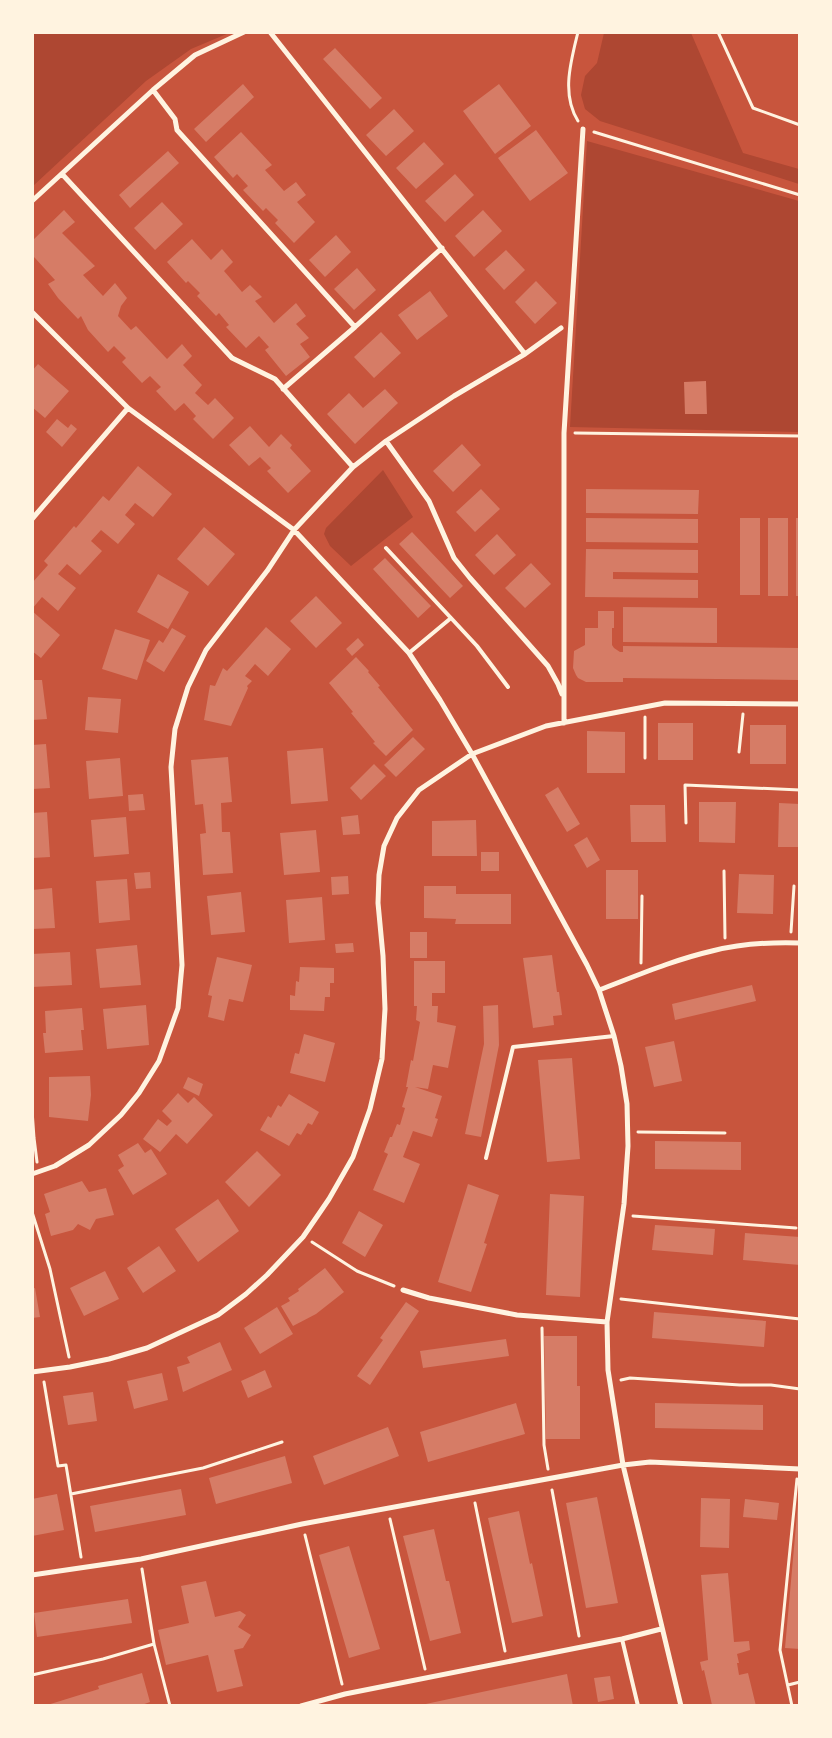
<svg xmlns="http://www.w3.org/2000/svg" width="832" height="1738" font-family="'Roboto Condensed',sans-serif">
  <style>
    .green { fill: #ae4732 }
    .building { fill: #d67c66 }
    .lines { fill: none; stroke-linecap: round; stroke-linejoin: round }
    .path { stroke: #fff3e0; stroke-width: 3 }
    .service { stroke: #fff3e0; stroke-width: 4 }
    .minor { stroke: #fff3e0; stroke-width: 5 }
  </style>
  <rect width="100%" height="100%" fill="#c8553d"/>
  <!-- green -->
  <path class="green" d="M33,32h196v1l-38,16 -45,32 -113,105z
    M604,33h87l52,120 56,16v15l-199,-63 -15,-12 -4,-14 4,-19 12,-13z
    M587,141l212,60v231l-229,-5z
    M383,470l30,47 -62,49 -21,-20 -6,-12 2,-6z"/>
  <!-- building -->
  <path class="building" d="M335,48l47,50 -12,11 -47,-50z
    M243,84l11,13 -48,45 -12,-13z
    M499,84l32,42 -36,28 -32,-43z
    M394,109l20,22 -28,25 -20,-21z
    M536,130l32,43 -38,28 -32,-43z
    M241,132l31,33 -7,5 19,21 12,-9 10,13 -9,7 18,20 -21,21 -19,-20 3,-3 -12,-12 -3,3 -20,-21 5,-4 -11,-12 -4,4 -19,-21z
    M424,142l20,22 -28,25 -20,-21z
    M168,151l11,12 -49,45 -11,-13z
    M455,174l19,21 -29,27 -20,-21z
    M162,202l21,22 -28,26 -21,-22z
    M64,210l11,12 -13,11 33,33 -12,9 20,21 12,-13 12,15 -6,8 -3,10 13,14 5,-4 31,33 15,-15 10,12 -9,9 19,20 -7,8 13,12 7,-7 19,20 -21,21 -20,-20 3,-3 -12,-13 -9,8 -19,-20 5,-4 -11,-11 -8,7 -20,-21 4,-4 -12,-12 -6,6 -20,-22 -7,-14 -3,3 -20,-21 -10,-14 7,-4 -20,-22 -3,-3v-14z
    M483,210l19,21 -28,26 -19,-21z
    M336,235l15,17 -26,25 -16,-17z
    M192,239l19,21 11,-11 11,13 -9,9 18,21 8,-7 12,12 -7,4 19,22 22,-20 10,13 -10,8 13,14 -9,6 10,13 -24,19 -21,-26 4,-3 -10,-11 -13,12 -20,-21 3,-2 -10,-12 -3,3 -19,-20 3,-3 -12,-12 -2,2 -19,-21z
    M506,250l19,20 -21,20 -19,-21z
    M357,268l19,22 -22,20 -20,-21z
    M536,281l21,22 -22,21 -20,-22z
    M430,291l18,25 -31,24 -19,-25z
    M381,332l20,21 -27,25 -20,-21z
    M38,364l31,27 -24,27 -13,-11v-36z
    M706,381l1,33h-22l-1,-32z
    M385,389l13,14 -43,41 -28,-30 22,-21 14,15z
    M57,419l11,9 3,-4 6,5 -15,18 -16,-15z
    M250,426l19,21 12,-13 11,11 -2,3 21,23 -23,22 -21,-22 4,-3 -11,-11 -11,9 -20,-21z
    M462,444l19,21 -28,27 -20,-21z
    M138,466l34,28 -19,23 -18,-14 -10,12 10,9 -17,20 -17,-14 -10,11 11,10 -22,24 -13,-11 -9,10 18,14 -18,23 -16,-14 -10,12v-26l16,-18 -4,-4 30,-35 2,2 27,-32 6,5z
    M481,489l19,20 -25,23 -19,-20z
    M586,489l113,1 -1,24 -112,-1z
    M586,518l112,1v24l-112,-1z
    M740,518h20v77h-20z
    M768,518h20v78h-20z
    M796,518h4v78h-4z
    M204,527l31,27 -27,32 -31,-27z
    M412,532l51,54 -13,12 -51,-54z
    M497,534l19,21 -22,20 -19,-20z
    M586,549l112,1v23l-85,-1v7l85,1v18l-113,-1z
    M385,558l46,48 -13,12 -45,-49z
    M531,563l20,21 -26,24 -20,-20z
    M158,574l31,18 -21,37 -31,-17z
    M316,596l26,27 -26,25 -26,-27z
    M623,607l94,1v35l-94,-1z
    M32,611l28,24 -19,23 -9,-7z
    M598,611h16v17h-2v17l2,3 6,4h3v-6l177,2v32l-177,-2v4h-37l-8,-4 -2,-3 -3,-7 1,-17 11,-6v-17h13z
    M266,627l25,22 -23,27 -13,-12 -10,12 7,5 -5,5 1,2 -17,38 -27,-6 6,-35 5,1 8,-18 4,3z
    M172,628l14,8 -22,36 -18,-11 13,-21 4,3z
    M115,629l35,11 -13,40 -35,-11z
    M358,638l6,7 -12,11 -6,-7z
    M356,657l13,14 -1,1 12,14 -2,1 35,43 -27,26 -13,-13 2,-1 -24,-29 2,-1 -24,-29z
    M32,680h10l5,39 -15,1z
    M88,697l33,2 -3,34 -33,-3z
    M658,723h35v37h-35z
    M750,725h36v39h-36z
    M587,731l38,1v41h-38z
    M413,737l12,12 -29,28 -12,-12z
    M46,744l4,44 -18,1v-44z
    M323,748l5,53 -37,3 -4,-53z
    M228,757l4,45 -11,1 1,29h8l3,41 -30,2 -3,-41 6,-1 -3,-29 -8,1 -4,-45z
    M120,758l3,38 -34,3 -3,-38z
    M374,764l12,12 -25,24 -11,-12z
    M558,787l22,37 -13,8 -22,-37z
    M143,794l2,16 -16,1 -1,-16z
    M699,802h37l-1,41 -36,-1z
    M779,803l21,1v43h-22z
    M630,805h35l1,37h-35z
    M47,812l3,45 -18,1v-45z
    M358,815l2,19 -17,1 -2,-18z
    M126,817l3,37 -35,3 -3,-37z
    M476,820l1,36h-45v-35z
    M316,830l4,42 -36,3 -4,-42z
    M587,837l13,23 -13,8 -13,-23z
    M481,852h18v19h-18z
    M606,870h32v49h-32z
    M150,872l1,16 -15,1 -2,-16z
    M739,874l35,1 -1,39 -36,-1z
    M348,876l1,18 -17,1 -1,-18z
    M127,879l3,41 -31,3 -3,-42z
    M424,886h32v8h55v30h-56l1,-5 -32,-1z
    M52,888l3,40 -23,1v-39z
    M241,892l4,40 -34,3 -4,-39z
    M322,897l3,43 -36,3 -3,-43z
    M410,932h17v26h-17z
    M353,943l1,9 -18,1 -1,-9z
    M137,945l4,40 -41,3 -4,-39z
    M70,952l2,33 -40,2v-33z
    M552,955l5,37h2l3,23 -9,1 1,9 -21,3 -10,-70z
    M217,957l35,8 -9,37 -14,-3 -5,22 -16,-4 4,-21 -4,-1z
    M414,961h31v32h-13v13h6l-1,16 19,4 -8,42 -15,-3 -5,24 -13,-2 27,9 -7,22 3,1 -6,18 -19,-6 -10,26 17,7 -16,39 -31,-13 15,-36 -4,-2 6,-15h2l5,-13 3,1 5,-17 -3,-1 6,-20h-2l5,-27 2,1 7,-39 -4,-2 1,-14h-3z
    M300,967l34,1v15h-4v14h-5l-1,14 -34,-1v-15l5,1 1,-15 3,1z
    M752,985l4,16 -81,19 -3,-16z
    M146,1005l3,40 -42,4 -4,-40z
    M498,1005l1,40 -18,92 -16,-3 19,-90 -1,-38z
    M82,1008l2,22h-3l2,20 -38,3 -2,-20h3l-1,-22z
    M304,1034l31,9 -10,39 -35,-9 5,-20 4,1z
    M674,1041l8,40 -28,6 -9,-40z
    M572,1058l8,101 -33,3 -9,-102z
    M90,1076l1,19 -3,26 -39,-4v-40z
    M188,1077l15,7 -4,12 -16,-8z
    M178,1093l10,10 6,-6 19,18 -26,29 -11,-10 -16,18 -17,-13 15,-20 9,7 5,-5 -10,-10z
    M289,1094l30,18 -7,13 -4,-2 -7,12 -4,-2 -8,13 -29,-16 8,-14 3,2 7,-13 3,2z
    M655,1141l86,1v28l-86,-1z
    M138,1143l7,10 6,-4 16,25 -34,21 -15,-25 6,-4 -6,-11z
    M257,1151l24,24 -32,32 -24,-25z
    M82,1181l7,11 17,-4 8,27 -18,4 -6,11 -12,-6 -5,6 -22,6 -6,-22 5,-2 -6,-18z
    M468,1184l31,11 -15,48 3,1 -16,48 -33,-10z
    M550,1194l34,2 -4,101 -34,-2z
    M218,1199l21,32 -41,31 -23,-33z
    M359,1211l24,14 -18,32 -23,-14z
    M655,1225l60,4 -2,26 -61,-5z
    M745,1233l55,4v28l-57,-5z
    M159,1246l17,25 -33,22 -16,-25z
    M325,1268l19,24 -28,22 -23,12 -12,-20 9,-5 -2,-3 11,-7 -1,-2z
    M105,1271l14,28 -35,17 -14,-28z
    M35,1288l5,29 -8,1v-29z
    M406,1302l13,9 -49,74 -13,-9 26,-36 -3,-2z
    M277,1307l16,27 -33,20 -16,-26z
    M654,1312l112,9 -2,26 -112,-9z
    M544,1336h33v50h3v53h-34z
    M506,1339l3,17 -86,12 -3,-17z
    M220,1342l12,28 -49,22 -6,-25 13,-4 -3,-6z
    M265,1370l7,17 -24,11 -7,-17z
    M162,1373l6,27 -34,9 -7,-28z
    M93,1392l4,29 -29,4 -5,-29z
    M516,1403l9,31 -97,28 -8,-30z
    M655,1403l108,2v25l-108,-2z
    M388,1427l11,29 -75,29 -11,-29z
    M285,1456l7,27 -76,21 -7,-26z
    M181,1489l5,26 -91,17 -5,-26z
    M57,1494l7,36 -32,6v-37z
    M597,1497l21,106 -32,5 -20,-105z
    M701,1498l29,1 -1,49 -29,-1z
    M745,1499l34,4 -2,17 -34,-3z
    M798,1503h2v146l-15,-1z
    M519,1511l11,53 2,-1 11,53 -31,7 -24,-105z
    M434,1529l12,52h3l12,52 -31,8 -27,-105z
    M349,1546l31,103 -31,9 -30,-103z
    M728,1573l6,69 15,-1 1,9 -13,4 2,9h-2l2,12 9,-2 8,33h-35v-2l-9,1 -8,-35 -2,1 -2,-9 8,-2 -7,-85z
    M206,1581l9,36 25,-6 6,4 -8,12 13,8 -8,13 -9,2 9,36 -26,6 -9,-37 -42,10 -8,-35 31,-7 -8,-37z
    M128,1599l4,24 -95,14 -3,-24z
    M142,1673l8,29 -11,4h-95l55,-17 -1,-3z
    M567,1674l6,32h-152v-1z
    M610,1676l4,23 -16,3 -4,-24z"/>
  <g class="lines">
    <!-- path -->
    <path class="path" d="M718,32l35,76 47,17
      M578,121c-17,-27 -7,-60 0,-89
      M594,132l206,63
      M575,433l225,3
      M739,752l4,-38
      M645,758v-41
      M686,823l-1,-38 115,5
      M724,871l1,67
      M791,932l3,-46
      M641,963l1,-67
      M32,1110l2,28 3,24
      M638,1132l87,1
      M32,1212l18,57 19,88
      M633,1216l163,12
      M312,1242l45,29 37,15
      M621,1299l179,20
      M542,1328l2,117 4,24
      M621,1380l9,-2 110,7h31l29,4
      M44,1382l14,84 8,-1 15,92
      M552,1490l27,146
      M71,1494l132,-26 79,-26
      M475,1503l30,148
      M390,1519l35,150
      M305,1535l37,149
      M142,1569l12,75 16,62
      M32,1675l71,-16 51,-15
      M788,1685l12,-3
      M792,1706l-12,-56 17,-171"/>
    <!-- service -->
    <path class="service" d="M386,548l65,70 -42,35
      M451,618l26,28 31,41
      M486,1158l27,-111 101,-11
      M622,1639l16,67"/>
    <!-- minor -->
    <path class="minor" d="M270,32l255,322
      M153,90l22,29 2,11 178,197
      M62,174l170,184 43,21 78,88
      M32,201l121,-111 42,-35 49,-23
      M32,312l96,96 166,122 115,123 31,47 32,54 115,211 12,25 15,46 7,30 6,38 1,42 -4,58 -17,118 1,48 15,95 58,241
      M283,389l72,-62 87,-79
      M386,441l43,60 25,57 16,20 78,88 10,18 4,10
      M32,519l96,-111
      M564,723v-290l19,-304
      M599,990c37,-14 74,-30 113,-39 28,-7 59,-9 88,-8
      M32,1174l23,-8 34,-21 32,-30 18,-22 20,-32 19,-53 4,-43 -11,-198 4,-38 13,-42 18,-37 61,-79 27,-41 59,-63 33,-26 68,-45 71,-42 36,-26
      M403,1290l26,8 88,17 90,7
      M32,1372l38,-5 39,-8 38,-11 71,-33 28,-21 21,-19 36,-38 26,-38 24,-42 17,-48 12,-50 3,-50 -2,-53 -5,-53 1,-28 5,-29 13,-28 22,-28 53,-36 74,-28 119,-23 135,1
      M32,1575l109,-16 161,-35 321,-59 27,-3 150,7
      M301,1706l44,-12 277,-55 39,-10"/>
  </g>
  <!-- border -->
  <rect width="832" height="1738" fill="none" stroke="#fff3e0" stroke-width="68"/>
</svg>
